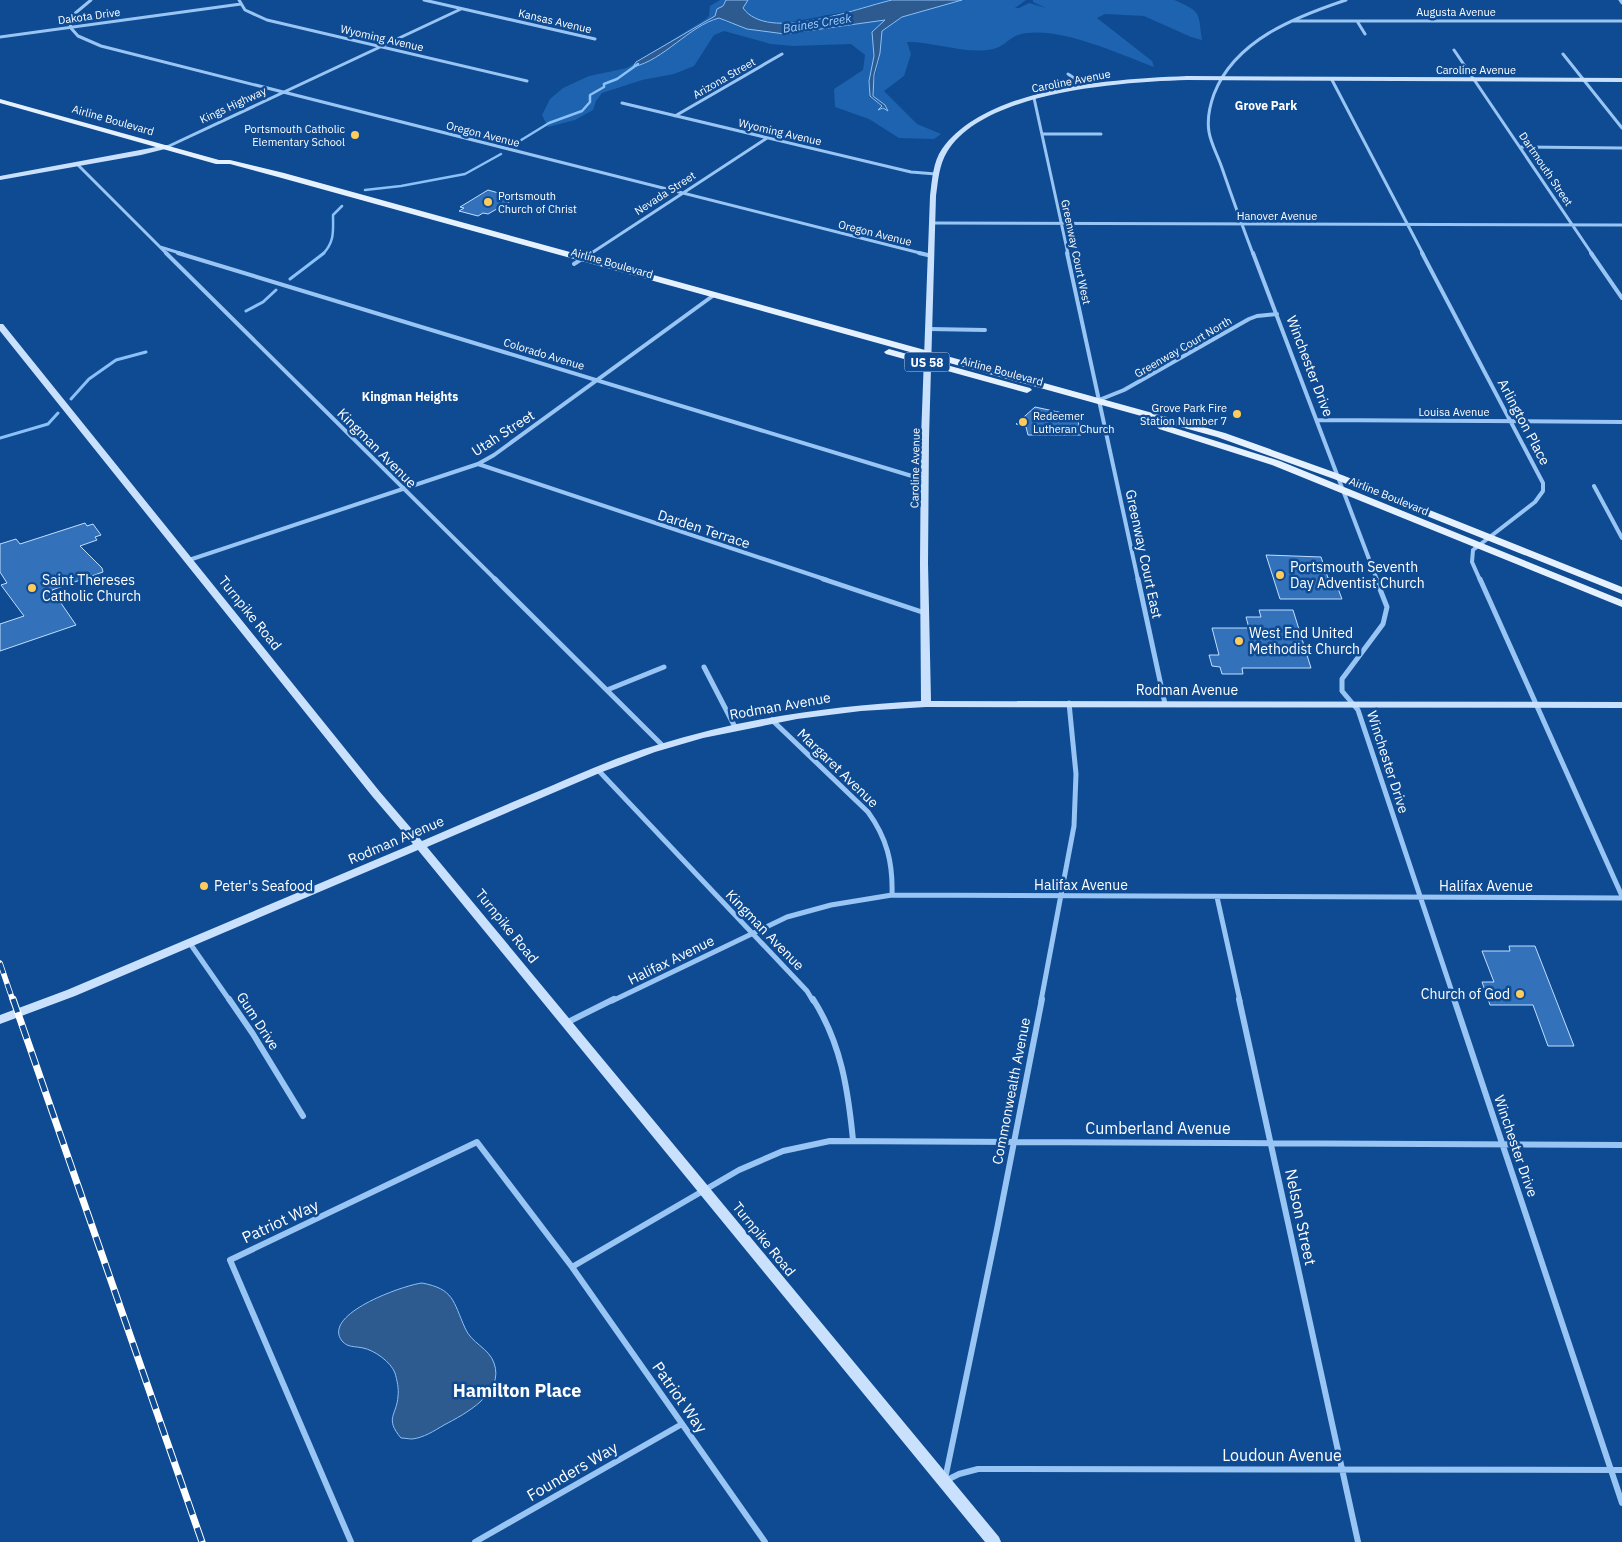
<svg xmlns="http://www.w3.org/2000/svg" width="1622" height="1542" font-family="'IBM Plex Sans',sans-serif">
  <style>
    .green { fill: #1d63b0 }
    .water { fill: #2e5b8f; stroke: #8bc0f8 }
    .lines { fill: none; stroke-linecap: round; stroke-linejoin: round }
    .stream-far1 { stroke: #8bc0f8; stroke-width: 2.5 }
    .stream { stroke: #8bc0f8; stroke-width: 3 }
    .building { fill: #3372ba; stroke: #c1defe }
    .street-far3 { stroke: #99c5f4; stroke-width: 3 }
    .street-far2 { stroke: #99c5f4; stroke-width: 4 }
    .street-far1 { stroke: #99c5f4; stroke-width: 5 }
    .street { stroke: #99c5f4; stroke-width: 6 }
    .secondary { fill: #c9e1fd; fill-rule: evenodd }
    .primary { fill: #e6f1ff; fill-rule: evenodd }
    .rail-far1-casing { stroke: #fff; stroke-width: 5.5 }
    .rail-casing { stroke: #fff; stroke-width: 7 }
    .rail-far1 { stroke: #0f4b92; stroke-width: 4; stroke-dasharray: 11; stroke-linecap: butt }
    .rail { stroke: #0f4b92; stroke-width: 5; stroke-dasharray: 14; stroke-linecap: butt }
    .poi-dot { fill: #ffcc5c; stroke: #0f4b92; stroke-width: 2 }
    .labels { text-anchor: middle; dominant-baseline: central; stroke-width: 5; stroke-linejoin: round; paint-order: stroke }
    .far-street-label { font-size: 11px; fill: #fff; stroke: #0f4b92 }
    .far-poi-label { font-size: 11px; fill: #fff; stroke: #0f4b92; text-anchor: end }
    .far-water-label { font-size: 12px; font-style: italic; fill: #a5cffb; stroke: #0f4b92 }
    .far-neighbourhood-label { font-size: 12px; font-weight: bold; fill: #fff; stroke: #0f4b92 }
    .shield { fill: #0f4b92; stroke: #b7c9de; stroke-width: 1 }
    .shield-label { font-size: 12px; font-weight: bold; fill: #fff }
    .street-label { font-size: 14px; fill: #fff; stroke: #0f4b92 }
    .poi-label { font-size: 14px; fill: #fff; stroke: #0f4b92; text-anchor: start }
    .near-street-label { font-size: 16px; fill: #fff; stroke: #0f4b92 }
    .near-neighbourhood-label { font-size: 18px; font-weight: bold; fill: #fff; stroke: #0f4b92 }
  </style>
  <rect width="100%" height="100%" fill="#0f4b92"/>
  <!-- green -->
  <path class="green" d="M720,0h6l-11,16 -79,46c32,-5 54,-37 84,-44l6,4 59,12 101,-14 -14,12 2,24 -5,25 1,15 16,14 -1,-5 -12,-9c0,-15 4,-27 7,-41 1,-8 -2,-17 2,-24l20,-14 60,-17h64l-11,8h4l10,-5 17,5 -13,-6v-2h141c28,12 24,12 28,40l-11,-3 -47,-21 -39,-2 -8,4 55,43 2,6c-36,-13 -98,-43 -136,-32 -11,4 -15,14 -31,15 -25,3 -53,-8 -80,-8l4,12 -7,22 -20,15 33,33 24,10 -7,5 -35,-1 -30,-19 -34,-12 -1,-18 29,-19 2,-15 -14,-11 -58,2 -22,-2 -47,-13 -10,4 -20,31 -20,8 -32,6 -40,13 -6,8 -3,9 -18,10 -27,7 -6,-12 8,-16 13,-11 26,-12 38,-8 79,-49 3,-3 1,-10z
    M748,0h145l-22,7 -90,17 -27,-5 -7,-5 -5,-6z"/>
  <!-- water -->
  <path class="water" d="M726,0h22l-5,8c25,35 114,0 149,-8 16,0 52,0 70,0l-60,17 -20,14 -2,22 -6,22 -1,21 12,9 3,6 -5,-3 -5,2 4,-4 -12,-10 -1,-15 5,-25 -2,-24 13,-12 -100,14 -38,-5 -28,-11c-30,8 -55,42 -86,49l3,-5 79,-46 2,-7 6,-3z
    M422,1283c32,6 31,18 43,45 6,15 24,20 29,35 11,30 -29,51 -50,62 -10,6 -21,13 -32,14 -3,0 -7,-1 -11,-1 -17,-20 -4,-23 -3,-42 1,-7 -1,-16 -3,-23 -4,-11 -21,-23 -32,-25 -8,-2 -15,0 -21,-7 -21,-27 62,-56 80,-58z"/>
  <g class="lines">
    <!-- stream-far1 -->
    <path class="stream-far1" d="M518,142l31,-19 33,-12 8,-9v-7l14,-8v-3l13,-5 21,-15
      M365,190l36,-4 64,-12 36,-20
      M323,254c12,-13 10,-23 10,-39l9,-9"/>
    <!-- stream -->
    <path class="stream" d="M290,279l34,-26
      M246,311l17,-9 13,-12
      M71,399l18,-20 27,-19 30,-8
      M0,438l48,-14 10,-11"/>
  </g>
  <!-- building -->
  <path class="building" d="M488,190l28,8 -28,16 -5,-1 -5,3 -19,-5 5,-3 -4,-1z
    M1035,407l42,9 4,19h-53l-2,-8 -10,-3z
    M85,523l2,3 6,-2 8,11 -6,2 2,3 -17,6 22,22 1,4 -51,18 24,35 -76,26v-27l24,-8 -23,-31 6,-2 -7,-11v-28l16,-5 4,5z
    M1266,555l55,2 7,21h6l8,21h-62z
    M1259,610h34l18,58h-69l1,6h-21l-2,-7 -8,-1 -3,-11h10l-7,-27h37l-3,-11h15z
    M1509,946h26l39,100h-26l-15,-41h-43l-8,-23h12l-12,-31h28z"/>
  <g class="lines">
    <!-- street-far3 -->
    <path class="street-far3" d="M91,0l-18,15 -3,12 8,9 23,10 823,208
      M239,0l6,10 22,10 260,61
      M424,0l171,39
      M1620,0l2,3
      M1293,21h329
      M1357,21l8,13
      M0,37l241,-33
      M1454,50l138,204
      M1563,54l59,74
      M1068,74l18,12
      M1332,80l91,174
      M1034,98l34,156
      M622,103l289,69 25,2
      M675,116l107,-62
      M1042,134h59
      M167,147l294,-138
      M1520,147l102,1
      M77,164l90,90
      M932,223l690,2
      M160,247l23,7
      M590,254l177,-116
      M1253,254c-11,-29 -21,-57 -31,-86 -4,-12 -11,-24 -13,-36 -2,-12 1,-27 5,-38 21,-54 81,-77 132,-94"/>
    <!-- street-far2 -->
    <path class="street-far2" d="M166,253l330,327
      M178,253l747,227
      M919,253l13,3
      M1067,253l71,327
      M1253,253l124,327
      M1422,253l121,230v8l-8,11 -62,48 -1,12 8,18
      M1591,253l31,45
      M574,264l17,-11
      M929,329l56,1
      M1099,400l25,-10 125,-71 8,-3 20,-2
      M1317,420l305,2
      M478,464l349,116
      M1594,486l28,52
      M189,560l289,-96 16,-9 220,-160"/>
    <!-- street-far1 -->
    <path class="street-far1" d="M495,579l168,167
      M823,579l102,34
      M1138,579l27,125
      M1376,579l11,28 -4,17 -41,55v12l16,19 97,291
      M1480,579l142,317
      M704,667l31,60
      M607,690l57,-23
      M772,720l96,92c19,26 25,51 24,83
      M598,770l209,221 6,10
      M1217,897l23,104
      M189,942l41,59
      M612,1001l175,-84 44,-12 61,-10 730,3
      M1041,1001l33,-175 2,-52 -7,-71"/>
    <!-- street -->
    <path class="street" d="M229,999l24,35 50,82
      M813,999c28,44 35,90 40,141
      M1239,999l119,543
      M1454,999l168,504
      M566,1023l48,-24
      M572,1267l167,-97 44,-19 47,-10 792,4
      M945,1479l52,-250 45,-230
      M945,1481l14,-7 19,-5 644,1
      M351,1542l-121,-282 247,-118 95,125 193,275
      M475,1542l207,-118"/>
    <!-- secondary -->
    <path class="secondary" d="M1187,76l435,2v4l-435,-2c-65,2 -203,11 -240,72 -8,13 -9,29 -11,44l-7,242 -1,125 3,138 691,1v6l-696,-1 -65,4 -64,8 -94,19 -48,14 -53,20 -175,75 572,690 2,5h-16l-567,-692 -343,146 -75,28v-9l67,-25 346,-146 -41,-48 -372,-465v-7h3l377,468 42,49c43,-19 86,-37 129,-55 35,-15 69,-30 106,-41 86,-27 174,-39 264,-44l-1,-138 1,-125 9,-242c2,-16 3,-34 12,-47 45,-63 174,-70 245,-73z
      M167,145l2,1v2l-28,7 -141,25v-4z"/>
    <!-- primary -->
    <path class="primary" d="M0,99l219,61h11l54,13 941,260 117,42 280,112v7l-288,-115 -117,-42 -939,-260 -48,-13h-14l-216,-61z
      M889,349l141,39 2,2 -5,3 -141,-39 -2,-2z
      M1162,424l118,37 342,139v7l-350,-142 -113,-36 -2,-2z"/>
    <defs>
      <path id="rail-far1" d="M0,963l13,38"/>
      <path id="rail" d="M13,999l189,543"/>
    </defs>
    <!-- rail-far1 casing -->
    <use href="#rail-far1" class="rail-far1-casing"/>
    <!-- rail casing -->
    <use href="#rail" class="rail-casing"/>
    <!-- rail-far1 -->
    <use href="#rail-far1" class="rail-far1"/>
    <!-- rail -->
    <use href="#rail" class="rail"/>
  </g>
  <!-- markers -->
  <g class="poi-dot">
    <circle cx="355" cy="135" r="5"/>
    <circle cx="488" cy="202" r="5"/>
    <circle cx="1237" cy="414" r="5"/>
    <circle cx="1023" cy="422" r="5"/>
    <circle cx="1280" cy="575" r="5"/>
    <circle cx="32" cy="588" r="5"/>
    <circle cx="1239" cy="641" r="5"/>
    <circle cx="204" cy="886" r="5"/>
    <circle cx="1520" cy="994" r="5"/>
  </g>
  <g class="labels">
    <!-- far-street labels -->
    <g class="far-street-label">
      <text x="1456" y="12">Augusta Avenue</text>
      <text transform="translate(89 16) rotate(-8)">Dakota Drive</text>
      <text transform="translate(555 21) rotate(13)">Kansas Avenue</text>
      <text transform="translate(382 38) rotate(13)">Wyoming Avenue</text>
      <text x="1476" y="70">Caroline Avenue</text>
      <text transform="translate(724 78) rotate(-30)">Arizona Street</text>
      <text transform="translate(1071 81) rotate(-11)">Caroline Avenue</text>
      <text transform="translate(233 105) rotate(-25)">Kings Highway</text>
      <text transform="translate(113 120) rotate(16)">Airline Boulevard</text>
      <text transform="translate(780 132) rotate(13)">Wyoming Avenue</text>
      <text transform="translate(483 134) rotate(14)">Oregon Avenue</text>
      <text transform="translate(1546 169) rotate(56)">Dartmouth Street</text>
      <text transform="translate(665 193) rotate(-33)">Nevada Street</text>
      <text x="1277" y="216">Hanover Avenue</text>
      <text transform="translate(875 233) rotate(14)">Oregon Avenue</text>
      <text transform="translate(1076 252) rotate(78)">Greenway Court West</text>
      <text transform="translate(612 263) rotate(16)">Airline Boulevard</text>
      <text transform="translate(1183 347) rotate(-30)">Greenway Court North</text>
      <text transform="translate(544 354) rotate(17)">Colorado Avenue</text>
      <text transform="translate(1002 371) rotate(15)">Airline Boulevard</text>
      <text x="1454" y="412">Louisa Avenue</text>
      <text transform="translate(915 468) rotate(-89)">Caroline Avenue</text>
      <text transform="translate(1389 496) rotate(22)">Airline Boulevard</text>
    </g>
    <!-- far-poi labels -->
    <g class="far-poi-label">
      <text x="345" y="129">Portsmouth Catholic<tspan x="345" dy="13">Elementary School</tspan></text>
      <text x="498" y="196" text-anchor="start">Portsmouth<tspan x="498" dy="13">Church of Christ</tspan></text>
      <text x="1227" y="408">Grove Park Fire<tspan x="1227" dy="13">Station Number 7</tspan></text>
      <text x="1033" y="416" text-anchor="start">Redeemer<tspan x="1033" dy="13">Lutheran Church</tspan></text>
    </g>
    <!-- far-water labels -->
    <g class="far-water-label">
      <text transform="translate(817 23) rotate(-9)">Baines Creek</text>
    </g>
    <!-- far-neighbourhood labels -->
    <g class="far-neighbourhood-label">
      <text x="1266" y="105">Grove Park</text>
      <text x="410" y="396">Kingman Heights</text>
    </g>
    <!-- shield labels -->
    <rect class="shield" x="904.5" y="352.5" width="45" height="19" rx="4"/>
    <g class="shield-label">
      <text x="927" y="362">US 58</text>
    </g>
    <!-- street labels -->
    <g class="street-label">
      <text transform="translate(1310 366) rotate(69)">Winchester Drive</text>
      <text transform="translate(1524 422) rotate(62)">Arlington Place</text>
      <text transform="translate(503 433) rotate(-33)">Utah Street</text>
      <text transform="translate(377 448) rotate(45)">Kingman Avenue</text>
      <text transform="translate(704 529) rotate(18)">Darden Terrace</text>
      <text transform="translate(1144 554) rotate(78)">Greenway Court East</text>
      <text transform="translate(250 613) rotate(51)">Turnpike Road</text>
      <text x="1187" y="690">Rodman Avenue</text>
      <text transform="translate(780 706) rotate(-10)">Rodman Avenue</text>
      <text transform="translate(1388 762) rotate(72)">Winchester Drive</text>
      <text transform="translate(838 768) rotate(44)">Margaret Avenue</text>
      <text transform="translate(396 840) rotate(-23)">Rodman Avenue</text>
      <text x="1081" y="885">Halifax Avenue</text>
      <text x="1486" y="886">Halifax Avenue</text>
      <text transform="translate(507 926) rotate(51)">Turnpike Road</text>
      <text transform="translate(765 930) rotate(46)">Kingman Avenue</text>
      <text transform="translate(671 960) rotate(-26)">Halifax Avenue</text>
      <text transform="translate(258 1021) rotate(57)">Gum Drive</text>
      <text transform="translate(1011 1091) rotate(-79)">Commonwealth Avenue</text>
      <text transform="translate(1516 1146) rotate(71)">Winchester Drive</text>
      <text transform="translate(764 1239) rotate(51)">Turnpike Road</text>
    </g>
    <!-- poi labels -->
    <g class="poi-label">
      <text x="1290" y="567">Portsmouth Seventh<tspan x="1290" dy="16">Day Adventist Church</tspan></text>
      <text x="42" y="580">Saint Thereses<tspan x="42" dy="16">Catholic Church</tspan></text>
      <text x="1249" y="633">West End United<tspan x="1249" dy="16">Methodist Church</tspan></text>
      <text x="214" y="886">Peter's Seafood</text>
      <text x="1510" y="994" text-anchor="end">Church of God</text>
    </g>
    <!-- near-street labels -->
    <g class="near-street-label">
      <text x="1158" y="1128">Cumberland Avenue</text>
      <text transform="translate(1301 1217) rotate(78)">Nelson Street</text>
      <text transform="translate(280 1221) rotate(-25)">Patriot Way</text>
      <text transform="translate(680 1397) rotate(55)">Patriot Way</text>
      <text x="1282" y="1455">Loudoun Avenue</text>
      <text transform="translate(572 1471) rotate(-30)">Founders Way</text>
    </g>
    <!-- near-neighbourhood labels -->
    <g class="near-neighbourhood-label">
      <text x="517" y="1390">Hamilton Place</text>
    </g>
  </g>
</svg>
